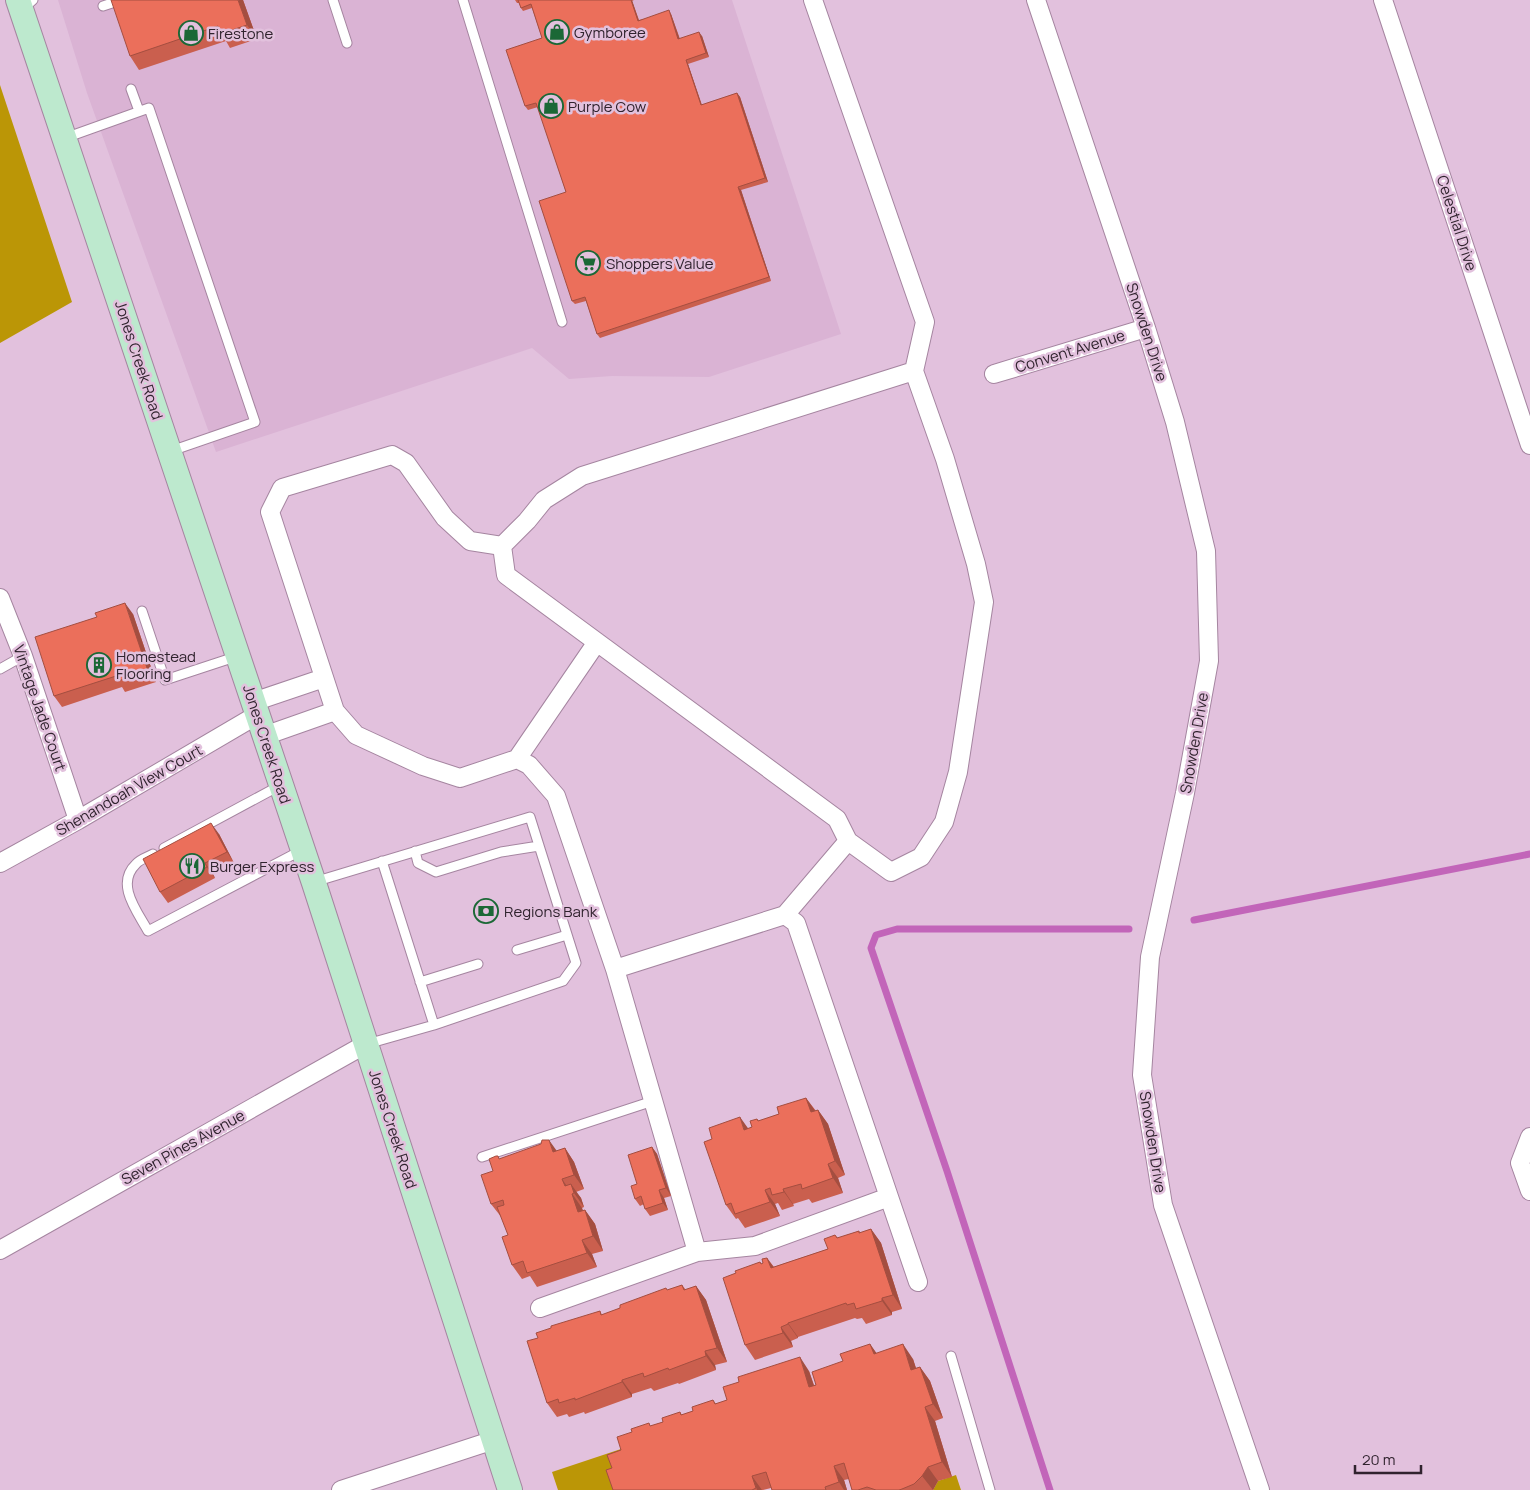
<svg xmlns="http://www.w3.org/2000/svg" width="1530" height="1490" font-family="Manrope,sans-serif">
  <style>
    .built { fill: #dab3d4 }
    .green { fill: #bb9606 }
    .lines { fill: none; stroke-linecap: round; stroke-linejoin: round }
    .stream { stroke: #c265b9; stroke-width: 7 }
    .lane-casing { stroke: #a585a0; stroke-width: 11 }
    .street-casing { stroke: #a585a0; stroke-width: 20 }
    .secondary-casing { stroke: #a585a0; stroke-width: 26 }
    .lane { stroke: #fff; stroke-width: 9 }
    .street { stroke: #fff; stroke-width: 18 }
    .secondary { stroke: #bde9ce; stroke-width: 24 }
    .wall { fill: #ca5f4e }
    .shaded-wall { fill: #a44e40 }
    .building { fill: #eb6f5b; stroke: #a44e40 }
    .labels { text-anchor: middle; dominant-baseline: central; stroke-width: 5; stroke-linejoin: round; paint-order: stroke }
    .poi-label { font-size: 15px; fill: #30232e; stroke: #e2c1dd; text-anchor: start }
    .street-label { font-size: 15px; fill: #30232e; stroke: #e2c1dd }
  </style>
  <rect width="100%" height="100%" fill="#e2c1dd"/>
  <!-- built -->
  <path class="built" d="M58,0h674l109,334 -132,43 -97,-1 -43,3 -37,-31 -316,104 -129,-359z"/>
  <!-- green -->
  <path class="green" d="M0,85l72,217 -72,41z
    M621,1449l5,17 -8,24h-60l-6,-18z
    M956,1475l5,15h-28l5,-9z"/>
  <g class="lines">
    <!-- stream -->
    <path class="stream" d="M1194,920l336,-66
      M1050,1490l-103,-319 -76,-223 5,-13 21,-6h232"/>
    <defs>
      <path id="lane" d="M333,0l14,43
        M463,0l99,322
        M103,6l18,-6
        M22,10l11,-10
        M131,89l8,22
        M65,138l84,-30 106,314 -84,29
        M142,611l23,69 73,-24
        M0,669l23,-13
        M164,848l117,-63
        M415,851l3,12 18,9 65,-20 38,-6
        M153,854c-5,3 -13,5 -17,10 -21,20 1,47 12,67l154,-81
        M382,861l52,164
        M314,882l216,-65 46,146 -13,18 -129,44 -67,19
        M517,950l50,-15
        M420,982l58,-18
        M482,1157l171,-56
        M951,1356l39,134"/>
      <path id="street" d="M1036,0l110,328 29,94 31,129 3,110 -24,132 -35,164 -8,118 21,130 97,285
        M1383,0l147,445
        M994,374l152,-46
        M502,546l-32,-5 -25,-23 -39,-55 -14,-8 -110,33 -12,24 65,199 21,24 67,31 37,12 57,-19 12,6 27,31 59,173 82,283 58,-6 134,-49 29,85
        M0,598l23,58 55,164
        M253,702l71,-24
        M264,736l71,-25
        M517,759l80,-117
        M848,841l-11,-22 -331,-244 -4,-29 25,-25 17,-21 38,-24 332,-105
        M0,863l78,-43 179,-105
        M785,915l63,-74 43,31 30,-15 23,-35 14,-50 26,-170 -8,-38 -31,-105 -31,-88 11,-49 -112,-322
        M615,969l170,-54 11,8 93,274
        M1530,1137l-10,26 10,28
        M0,1250l366,-206
        M540,1308l157,-56
        M341,1490l153,-50"/>
      <path id="secondary" d="M18,0l296,883 196,607"/>
    </defs>
    <!-- lane casing -->
    <use href="#lane" class="lane-casing"/>
    <!-- street casing -->
    <use href="#street" class="street-casing"/>
    <!-- secondary casing -->
    <use href="#secondary" class="secondary-casing"/>
    <!-- lane -->
    <use href="#lane" class="lane"/>
    <!-- street -->
    <use href="#street" class="street"/>
    <!-- secondary -->
    <use href="#secondary" class="secondary"/>
  </g>
  <!-- wall -->
  <path class="wall" d="M243,0l14,39 -27,9 -4,-7 -87,29 -9,-14z
    M515,0h119l-2,1 7,19 32,-6 9,25 22,-3 7,21 -21,7 14,41 35,-12 3,4 28,85 -27,8 30,91 -171,57 -3,-4 -11,-33 -11,3 -3,-3 -6,-109 -28,-85 -10,3 -3,-4 17,-68 -10,-30 -9,3 -2,-3 -2,-5h-2z
    M133,614l23,68 -31,10 -3,-5 -60,20 -8,-11z
    M219,834l15,29 -21,11 2,4 -47,25 -8,-11z
    M806,1098l10,13 2,-1 10,14 17,51 -7,3 5,15 -31,10 -3,-4 -16,5 1,2 -12,4 -4,-7 -3,1 5,12 -35,12 -7,-10 -2,1 -10,-14 22,-76 4,-2 5,-8 2,2 20,-7z
    M652,1147l5,7 14,42 -7,2 4,12 -18,6 -5,-7 -1,-5 -4,2 -5,-7 2,-15z
    M565,1148l9,14 10,27 -8,3 5,6 3,9 -2,1 1,3 2,-1 10,14 8,27 -11,3 5,13 -60,20 -7,-11 -8,3 -10,-14 -4,-30 -6,-17 -11,-14 2,-33 7,-12 57,-8z
    M871,1229l10,14 21,66 -10,3v3l-26,9 -4,-6 -5,1 -2,-1 -57,19v1l-7,3 2,6 -38,13 -10,-15 -9,-72 24,-11 1,2 2,-1 4,-5 7,9 54,-18 7,-14 3,3 21,-7 1,2z
    M682,1285l4,5 10,-4 10,14 21,62 -12,3 1,5 -37,14 -1,-1 -24,8 -3,-3 -19,6v3l-47,17 -1,-2 -15,5 -2,-3 -10,3 -10,-14 -9,-65 62,-27 2,4z
    M870,1344l6,9 37,6 3,9 4,-1 10,14 13,37 -8,3 17,56 -14,4 -5,9h-81l-3,-11 -5,1 3,10h-75l-1,-2 -8,2h-150l-1,-22 20,-36 31,-10 17,-10 2,3 11,-4 20,-11 3,4 93,-33 5,14h2l27,-24z"/>
  <!-- shaded-wall -->
  <path class="shaded-wall" d="M238,0h5l14,39 -10,-14z
    M631,0h1l8,24 -2,-3z
    M669,10l2,4 10,29 -3,-4z
    M699,32l3,4 7,21 -3,-4z
    M686,60l2,4 15,45 -2,-4z
    M737,93l3,4 28,85 -3,-4z
    M738,187l3,3 30,91 -2,-4z
    M125,603l8,11 23,68 -8,-11z
    M211,823l8,11 15,29 -7,-11z
    M205,863l8,11 2,4 -8,-11z
    M806,1098l10,14h-5z
    M818,1110l10,14 17,51 -10,-14z
    M740,1117l10,14 -6,-1z
    M549,1140l10,14 -6,-2z
    M652,1147l5,7 14,42 -5,-8z
    M565,1148l9,14 10,27 -10,-14z
    M828,1164l10,14 5,15 -10,-15z
    M562,1179l20,29 6,18 -10,-14 -13,-26z
    M571,1184l10,14 3,9 -10,-14z
    M783,1189l10,15 1,2 -10,-14z
    M659,1190l5,8 4,12 -5,-7z
    M765,1190l10,14 5,12 -10,-14z
    M585,1210l10,14 8,27 -10,-15z
    M871,1229l10,14 21,66 -9,-14z
    M582,1240l10,14 5,13 -10,-14z
    M767,1258l10,14 -6,-4z
    M696,1286l10,14 21,62 -10,-14z
    M882,1298l10,14v3l-10,-14z
    M788,1323l10,14v1l-10,-14z
    M781,1327l10,14 2,6 -10,-14z
    M870,1344l10,14 -6,-4z
    M903,1344l10,15 8,25 -10,-14z
    M705,1351l10,14 1,5 -10,-14z
    M800,1357l9,14 10,30 -10,-14z
    M920,1367l10,14 13,37 -10,-14z
    M622,1380l10,14v3l-10,-15z
    M925,1407l10,14 17,56 -10,-15z
    M834,1466l10,14 3,10h-3l-5,-8z
    M928,1467l10,14 -5,9 -11,-14z
    M752,1476l10,14h-5z"/>
  <!-- building -->
  <path class="building" d="M111,0h127l9,25 -27,9 -2,-8 -88,30z
    M518,0h113l7,21 31,-11 9,29 21,-7 7,21 -20,7 15,45 36,-12 28,85 -27,9 31,90 -172,57 -12,-37 -13,4 -33,-100 27,-9 -30,-89 -11,3 -19,-56 36,-12 -11,-34 -10,4z
    M125,603l23,68 -30,10 -2,-5 -62,20 -19,-59 62,-20 -2,-4z
    M211,823l16,29 -22,11 2,4 -47,25 -17,-33z
    M806,1098l5,14 7,-2 17,51 -7,3 5,14 -31,11 -1,-5 -18,5 1,3 -12,3 -2,-7 -5,2 5,12 -35,12 -4,-11 -5,2 -22,-63 8,-3 -3,-11 31,-11 4,13 8,-3 -2,-6 7,-2 1,2 21,-7 -2,-7z
    M542,1140h7l4,12 12,-4 9,27 -12,4 3,7 6,-2 3,9 -2,1 6,18 7,-2 8,26 -11,4 5,13 -60,20 -4,-12 -11,4 -10,-28 6,-2 -11,-28 7,-2 -1,-5 -12,4 -10,-29 12,-4 -4,-12 7,-3h2l1,3 42,-15z
    M652,1147l14,41 -7,2 4,13 -18,6 -4,-13 -6,3 -4,-13 6,-2 -9,-29z
    M871,1229l22,66 -11,3v3l-26,8 -2,-6 -7,2 -1,-2 -58,20v1l-7,3 2,6 -38,12 -22,-67 13,-5 -1,-2 25,-9 1,2 2,-1 -1,-4 5,-1 4,10 57,-19 -4,-10 11,-4 2,3 22,-7v2z
    M682,1285l2,5 12,-4 21,62 -12,3 1,5 -37,14 -1,-2 -24,9 -1,-4 -21,7v2l-47,18v-2l-16,5 -1,-4 -11,4 -20,-62 11,-3 -2,-5 15,-5v-2l49,-15 1,4 19,-7v-3l46,-17 1,2z
    M870,1344l4,10 29,-10 8,26 9,-3 13,37 -8,3 17,55 -14,5 -6,9 -8,8 -12,5 -3,1h-23l-9,-3 -9,3h-6l-8,-27 -10,3 5,16 -14,5 1,3h-54l-6,-18 -14,4 4,12 -4,2h-139l-7,-20 6,-2 -5,-13 14,-5 -4,-13 15,-5 -1,-3 18,-6 1,3 13,-4 -1,-4 18,-6 1,3 12,-4 -1,-4 21,-7 2,4 12,-4 -4,-13 16,-5 -1,-5 62,-20 9,30 7,-2 -4,-13 31,-11 -3,-7z"/>
  <!-- icons -->
  <defs>
    <symbol id="shop-ring" viewBox="-11 -11 22 22"><circle r="9.5" fill="#e2c1dd" stroke="#1b6836" stroke-width="1.5"/><path d="M-5-2.5h2.3a2.7 3.5 0 0 1 5.4 0H5L5.5 6h-11ZM-1.5-2.5h3a1.5 2.3 0 0 0-3 0Z" fill="#1b6836"/></symbol>
    <symbol id="supermarket-ring" viewBox="-11 -11 22 22"><circle r="9.5" fill="#e2c1dd" stroke="#1b6836" stroke-width="1.5"/><path d="M-6-5.5h2.5l.6 2H6L4.5 2H-2.5L-4.4-4H-6ZM-1.5 3.2a1.3 1.3 0 1 0 .1 0ZM3 3.2a1.3 1.3 0 1 0 .1 0Z" fill="#1b6836"/></symbol>
    <symbol id="building-ring" viewBox="-11 -11 22 22"><circle r="9.5" fill="#e2c1dd" stroke="#1b6836" stroke-width="1.5"/><path d="M-4-6H4V6H1V3H-1V6H-4ZM-2.5-4.3h1.7v1.8h-1.7ZM.8-4.3h1.7v1.8H.8ZM-2.5-1h1.7V.8h-1.7ZM.8-1h1.7V.8H.8Z" fill="#1b6836"/></symbol>
    <symbol id="restaurant-ring" viewBox="-11 -11 22 22"><circle r="9.5" fill="#e2c1dd" stroke="#1b6836" stroke-width="1.5"/><path d="M-5-6h1v4h1v-4h1v4h1v-4h1v5L-1.5 .5V6h-2V.5L-5-1ZM5-6V6H3V1.5H1.5Q1.5-4 5-6Z" fill="#1b6836"/></symbol>
    <symbol id="bank-ring" viewBox="-11 -11 22 22"><circle r="9.5" fill="#e2c1dd" stroke="#1b6836" stroke-width="1.5"/><path d="M-6-4H6V4H-6ZM0-2.3a2.3 2.3 0 1 0 0 4.6a2.3 2.3 0 1 0 0-4.6Z" fill="#1b6836"/></symbol>
  </defs>
  <g fill-rule="evenodd">
    <use href="#shop-ring" x="543" y="18" width="28" height="28"/>
    <use href="#shop-ring" x="177" y="19" width="28" height="28"/>
    <use href="#shop-ring" x="537" y="92" width="28" height="28"/>
    <use href="#supermarket-ring" x="574" y="249" width="28" height="28"/>
    <use href="#building-ring" x="85" y="651" width="28" height="28"/>
    <use href="#restaurant-ring" x="178" y="852" width="28" height="28"/>
    <use href="#bank-ring" x="472" y="897" width="28" height="28"/>
  </g>
  <g class="labels">
    <!-- poi labels -->
    <g class="poi-label">
      <text x="574" y="32">Gymboree</text>
      <text x="208" y="33">Firestone</text>
      <text x="568" y="106">Purple Cow</text>
      <text x="606" y="263">Shoppers Value</text>
      <text x="116" y="656">Homestead<tspan x="116" dy="17">Flooring</tspan></text>
      <text x="210" y="866">Burger Express</text>
      <text x="504" y="911">Regions Bank</text>
    </g>
    <!-- street labels -->
    <g class="street-label">
      <text transform="translate(1457 223) rotate(72)">Celestial Drive</text>
      <text transform="translate(1147 332) rotate(72)">Snowden Drive</text>
      <text transform="translate(1070 351) rotate(-17)">Convent Avenue</text>
      <text transform="translate(139 360) rotate(72)">Jones Creek Road</text>
      <text transform="translate(40 708) rotate(71)">Vintage Jade Court</text>
      <text transform="translate(1194 743) rotate(-80)">Snowden Drive</text>
      <text transform="translate(267 744) rotate(72)">Jones Creek Road</text>
      <text transform="translate(129 790) rotate(-30)">Shenandoah View Court</text>
      <text transform="translate(393 1129) rotate(72)">Jones Creek Road</text>
      <text transform="translate(1153 1142) rotate(81)">Snowden Drive</text>
      <text transform="translate(183 1147) rotate(-29)">Seven Pines Avenue</text>
    </g>
  </g>
  <!-- scale -->
  <path d="M1355 1465v8h66v-8" fill="none" stroke="#30232e" stroke-width="2.5"/>
  <text x="1362" y="1465" font-size="15" fill="#30232e" stroke="#e2c1dd" stroke-width="4" paint-order="stroke">20 m</text>
</svg>
